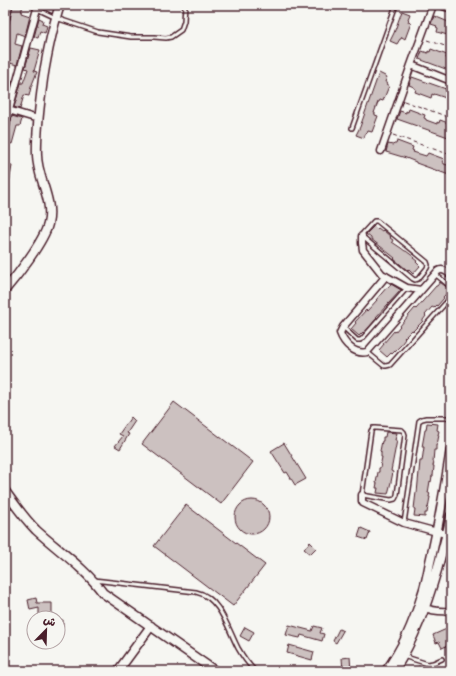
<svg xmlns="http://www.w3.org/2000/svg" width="456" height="676" font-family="'Patrick Hand','Playpen Sans Arabic',sans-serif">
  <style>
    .building { fill: #ccc1c0; stroke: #4a1f2b }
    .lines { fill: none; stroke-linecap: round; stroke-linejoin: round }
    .lane-casing { stroke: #4a1f2b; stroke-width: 6 }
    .street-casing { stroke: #4a1f2b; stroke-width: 9 }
    .secondary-casing { stroke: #4a1f2b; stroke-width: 11 }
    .path { stroke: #4a1f2b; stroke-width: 1; stroke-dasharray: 4 3; stroke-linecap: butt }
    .lane { stroke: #f6f6f2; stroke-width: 3 }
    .street { stroke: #f6f6f2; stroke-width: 6 }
    .secondary { stroke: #f6f6f2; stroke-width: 8 }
  </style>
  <rect width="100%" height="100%" fill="#f6f6f2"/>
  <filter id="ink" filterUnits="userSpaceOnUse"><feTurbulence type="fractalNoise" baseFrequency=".025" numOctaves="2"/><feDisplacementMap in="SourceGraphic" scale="8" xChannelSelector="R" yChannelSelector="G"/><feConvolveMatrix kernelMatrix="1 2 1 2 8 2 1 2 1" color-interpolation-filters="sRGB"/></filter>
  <g filter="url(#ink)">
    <!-- building -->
    <path class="building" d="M13,5h10l-2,8 9,3 -5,20 -8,-3 -2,11 7,2 -5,19 -7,-2 -4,12h-1v-49l3,-1 1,-2z
      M402,11l8,3 -2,5 1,1 -1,2 3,1 -6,16 -3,-2 -1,2h-1l-3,5 -7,-3 4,-8z
      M434,16l17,7v13l-14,-4 1,-4 -2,-1 1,-1 -6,-2z
      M39,18l4,2 -1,4 5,2 -2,7 -5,-2 -2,7 -4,-1z
      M31,48l9,2 -6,21 3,1 -6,15 -2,9 -5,-1 -4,14 -6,-2 7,-24h2l5,-14 -3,-1z
      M431,49l16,6 -1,3 2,1v1l3,1v10l-32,-12 3,-8 6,2v-2l2,1z
      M379,73l8,4 -2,5h2l-1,2 3,2 -6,15 -3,-1 -1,2h-1l-4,11h1v2l3,1 -6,16 -4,-1 -1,2 -1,-1 -2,6 -8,-3 4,-8z
      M412,77l34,12 -1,1 6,2v9l-6,-1 1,-2 -12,-4v1l-2,-1 -1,4 -16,-6 1,-3 -2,-1v-1l-5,-2z
      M5,79l7,2 -6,24h-1z
      M409,109l16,6 -1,3 2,1v1l11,4v-2l2,1 1,-3 11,4v14l-54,-19 3,-8 6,2v-2l2,1z
      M12,116l10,3 -2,7h-3l-5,18 -7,-2v-9l3,-1 1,-2z
      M397,141l16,6 -1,3 2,1 -1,1 13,4 2,-3 16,6 -2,3 2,1v1l7,2v8h-1l-1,1 -33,-12v-1l-10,-4 -20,-6 2,-8 5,1 1,-1h2z
      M5,164l7,2 -3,17 -4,-1z
      M374,226l3,3 1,-1 4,3 1,-1 8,7 -1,1 3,2 -1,2 9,6 4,3h1l8,6 -1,1 4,3 -1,1 4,4 -7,8 -5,-5 -1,1 -13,-11 1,-1 -24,-19v-1l-5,-4z
      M440,282l9,7 -3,3 1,1 -4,4 1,1 -7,8v-1l-3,3 -2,-1 -7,8 1,1 -3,4v1l-10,10 -1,-1 -8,8 1,1 -3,4v1l-10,10 -1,-1 -4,4 -8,-7 5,-6h-1l11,-13 1,1 9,-11 11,-13 1,1 20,-23h1z
      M391,284l10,6 -25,27 1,1 -13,15 -1,-1 -4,4 -8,-7 5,-6 -1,-1 11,-12 1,1 10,-11h-1l11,-13 1,1z
      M174,402l79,60 -32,42 -79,-60z
      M131,417l4,4 -8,12 2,1 -9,15 -5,-3 8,-10 -4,-2z
      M427,423l11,1 -1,6 2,1 -1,4h1l-2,10h-1v5h-2l-1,12h1l-1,4h1l-1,10h-1l-1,6 -1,-1 -2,12h2l-1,4h1l-2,11v-1l-1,6h-2v4l-11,-1 1,-7h-1l2,-17 1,1 3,-32h2l2,-14h-2l3,-17h1z
      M386,432l11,1 -2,7h2l-6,31 2,1 -2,10 -3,12 -11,-1 1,-5h-2l1,-5h-1l2,-11h1v-4h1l2,-11h-1v-5l-1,-1 2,-10h1v-4h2z
      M284,443l22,36 -11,6 -8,-13 -2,1 -14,-22z
      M235 517a17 17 0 1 1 34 0a17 17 0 1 1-34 0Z
      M186,505l79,60 -32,41 -79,-60z
      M361,528l9,4 -3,8 -9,-3z
      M310,542l6,6 -6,6 -6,-5z
      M36,598l1,5h15v15h-13v-10l-9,2 -2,-10z
      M58,620h5v8l-5,1z
      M289,625l23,6 2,-5 8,2 -2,5 4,1 -2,7 -21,-6 -1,3 -14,-3z
      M245,627l9,5 -5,9 -9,-5z
      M451,627v17l-9,4 -3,-6 -3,1 -3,-8z
      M339,629l4,2 -7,12 -3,-2z
      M289,645l25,7 -2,8 -25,-7z
      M350,657l1,14h-8l-1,-13z"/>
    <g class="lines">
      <defs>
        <path id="lane" d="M37,9l19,9 42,14 33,5h23l12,1 5,-1 10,-7 3,-9 1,-16
          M352,128l44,-123
          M374,221h3l50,41 1,3 -1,3 -9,11 -3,1 -2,-1 -49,-41 -2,-2 1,-3z
          M435,274l16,13
          M344,328l13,12h3l2,-1 45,-51
          M367,352l17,14h2l4,-1 61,-68
          M373,428h2l27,2 2,2 1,3 -8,60 -2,4 -4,1 -29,-5 9,-64z
          M404,523l15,-102 3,-2 4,-1h25
          M94,580l102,12c24,5 32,37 42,56 5,9 10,16 17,23
          M403,656l25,8 5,-1 9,-4"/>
        <path id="street" d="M441,5l10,4
          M5,22l4,-17
          M411,65l40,16
          M5,109l33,10
          M5,129l4,-19 29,-105
          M381,151l30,-86 22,-60
          M362,236v7l1,7 19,24 25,14 14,2
          M386,276l-43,51 -3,6c4,11 15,22 27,19l71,-81c5,-3 9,1 13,4
          M362,495v6l1,2 41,20 33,9 10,2 4,-1
          M422,607c10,4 19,5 29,4"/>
        <path id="secondary" d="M5,290c12,-14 39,-49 43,-66 6,-24 -11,-46 -11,-69 -1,-25 3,-51 6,-76 4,-25 9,-50 17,-74
          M5,491c10,14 19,27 31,39 23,21 49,38 67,63l112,78
          M118,671l33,-45
          M386,671c17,-23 28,-49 36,-76 4,-11 6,-22 8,-33 9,-37 15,-76 21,-113
          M394,671c21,-33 32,-64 43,-101 5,-18 10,-36 14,-54"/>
      </defs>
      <!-- lane casing -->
      <use href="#lane" class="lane-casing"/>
      <!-- street casing -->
      <use href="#street" class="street-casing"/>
      <!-- secondary casing -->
      <use href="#secondary" class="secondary-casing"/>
      <!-- path -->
      <path class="path" d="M427,40l24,8
        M404,101l47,17
        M393,135l58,20
        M418,666l8,5"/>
      <!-- lane -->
      <use href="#lane" class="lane"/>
      <!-- street -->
      <use href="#street" class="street"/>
      <!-- secondary -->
      <use href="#secondary" class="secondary"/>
    </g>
  </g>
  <!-- margin -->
  <rect width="456" height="676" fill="none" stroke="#f6f6f2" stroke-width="20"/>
  <rect x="10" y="10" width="436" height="656" fill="none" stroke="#4a1f2b" stroke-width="1.5" filter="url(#ink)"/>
  <!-- north arrow -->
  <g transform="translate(46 630) rotate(23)"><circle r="19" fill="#f6f6f2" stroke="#b1a0a2"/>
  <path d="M0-3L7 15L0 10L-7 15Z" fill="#4a1f2b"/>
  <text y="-6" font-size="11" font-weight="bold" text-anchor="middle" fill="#4a1f2b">ش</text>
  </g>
</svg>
